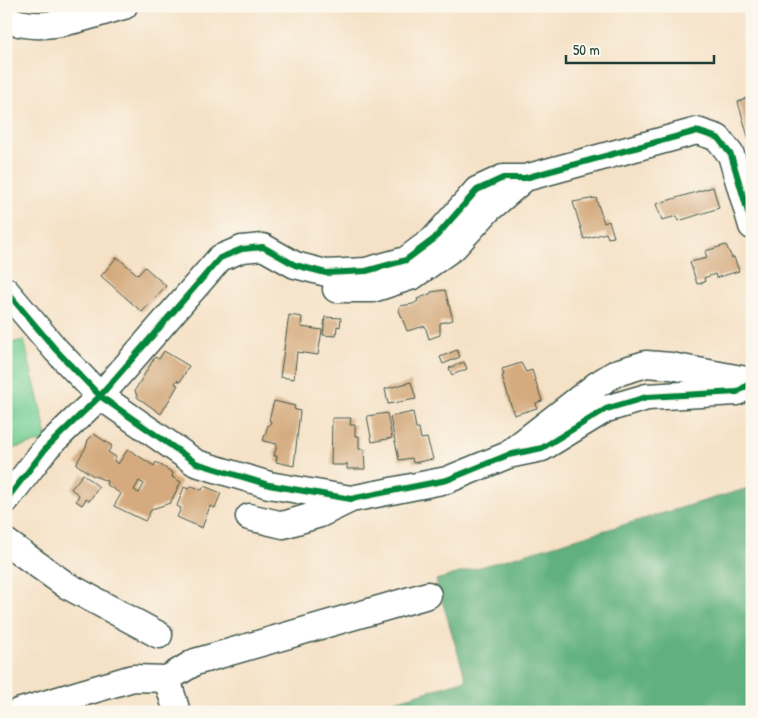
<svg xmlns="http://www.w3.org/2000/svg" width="758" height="718" font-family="'Patrick Hand',sans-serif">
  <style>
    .green { fill: #75ce94; stroke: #4a8664 }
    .forest { fill: #60b17e; stroke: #407759 }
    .building { fill: #d4aa7e; fill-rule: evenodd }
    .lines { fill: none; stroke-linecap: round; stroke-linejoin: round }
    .minor-casing { stroke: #3f564a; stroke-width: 29 }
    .minor { stroke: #fff; stroke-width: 26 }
    .cycleway-casing { stroke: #fbf7ec; stroke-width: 9 }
    .cycleway { stroke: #00873e; stroke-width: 6 }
  </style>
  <rect width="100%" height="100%" fill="#fbf7ec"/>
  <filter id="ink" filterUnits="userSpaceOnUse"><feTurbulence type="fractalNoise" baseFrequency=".02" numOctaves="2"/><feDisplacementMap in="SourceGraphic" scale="10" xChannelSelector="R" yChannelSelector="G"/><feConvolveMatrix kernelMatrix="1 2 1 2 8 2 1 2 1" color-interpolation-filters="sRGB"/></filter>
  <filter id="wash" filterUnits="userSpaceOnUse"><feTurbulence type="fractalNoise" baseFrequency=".0096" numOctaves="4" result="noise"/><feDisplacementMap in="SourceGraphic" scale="20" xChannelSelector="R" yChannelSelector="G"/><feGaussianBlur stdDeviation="1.12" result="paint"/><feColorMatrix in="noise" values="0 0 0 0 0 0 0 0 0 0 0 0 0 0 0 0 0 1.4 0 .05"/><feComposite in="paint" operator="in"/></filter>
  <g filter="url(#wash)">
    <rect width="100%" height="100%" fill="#f5e1c6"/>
    <!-- green -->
    <path class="green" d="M24,340l24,100 -42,10v-106z"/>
    <!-- forest -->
    <path class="forest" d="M752,487v225h-394l108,-32 -30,-100z"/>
    <g id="blocks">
      <!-- building -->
      <path class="building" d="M752,95v52h-1l-13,-45z
        M713,187l6,21 -40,13 -2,-5 -15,4 -6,-16z
        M596,198l8,25 5,-2 5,16 -6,1 -2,-5 -22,6 -11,-37z
        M726,245l6,13 2,-1 5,14 -23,7 -1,-4 -11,4 1,4 -8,2 -7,-22 17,-4 -2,-7z
        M117,257l21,18 7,-8 21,19 -24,26 -41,-36z
        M445,290l8,30 -13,3v12l-11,4 -4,-13 -18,5 -8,-21 1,-4 13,-2 5,-3 -1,-2 13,-5 1,-2z
        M289,315l13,2 -1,10 21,3 -4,25 -21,-3 -3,27 -14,-2z
        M325,317l16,1 -1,9 -3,-1 -1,10 -13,-1z
        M457,350l3,7 -17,7 -3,-7z
        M164,351l25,15 -9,16 -3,-2 -2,4 3,1 -17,29 -24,-17 -2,-7 20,-33 4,2z
        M464,362l3,7 -15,6 -3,-7z
        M521,363l5,9 6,-2 10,31 -6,2 1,5 -23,7 -12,-39 2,-1 -2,-6z
        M411,382l5,17 -28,5 -3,-15z
        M274,401l21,5 -1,3 6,2 -6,55 -18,-4 1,-6h-3l3,-12 -14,-3 5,-16h2l1,-4 -2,-1z
        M413,412l3,16h3l2,11 6,-1 6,21 -20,4 -1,-5 -13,2 -9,-43z
        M387,413l5,25 -20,4 -5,-26z
        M332,418h19l-1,7h5v11h4v13h5l1,20h-18v-6l-2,2h-14z
        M94,434l18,12 -4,6 8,5 -2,4 4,3 10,-15 26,17 2,-4 17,11 -1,4 9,5 -11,21 -18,6 -7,12 -31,-15 7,-12 -15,-10 1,-3 -15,-6 -16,-11 10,-17 2,-7zM139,481l5,3 -5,9 -5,-3z
        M83,474l16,13 -10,14 -3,-2 -4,6 -6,-4 3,-6 -8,-6z
        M192,486l10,4 2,-4 17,7 -6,15 -5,-2 -8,22 -25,-11 4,-9 -4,-2 7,-19 4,2z"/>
    </g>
  </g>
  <g filter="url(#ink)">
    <use href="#blocks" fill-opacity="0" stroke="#3f564a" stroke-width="1"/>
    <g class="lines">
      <defs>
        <path id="minor" d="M6,19c38,16 80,-3 118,-13
          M336,289h37l40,-13 41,-29 34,-37 37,-32
          M6,291l50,59 44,46 96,67 73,22 82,14 96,-19 61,-25 34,-7 64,-39 41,-12 90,-5 15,-10
          M512,451l86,-67 18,-11 30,-9 25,2 81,15
          M6,500l41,-53 53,-51 120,-138 22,-9 21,-2 32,18 31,8 40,-2 40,-11 28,-21 43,-49 26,-12h22l172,-47 21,7 13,17 21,71
          M249,517l34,8 37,-11 31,-15
          M6,542l60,43 93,50
          M167,679l10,33
          M18,712l115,-34 34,1 28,-17 233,-67"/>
      </defs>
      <!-- minor casing -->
      <use href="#minor" class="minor-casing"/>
      <!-- minor -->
      <use href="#minor" class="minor"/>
      <defs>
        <path id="cycleway" d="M6,291l50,59 44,46 96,67 73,22 82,14 96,-19 61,-25 34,-7 64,-39 41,-12 90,-5 15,-10
          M6,500l41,-53 53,-51 120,-138 22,-9 21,-2 32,18 31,8 40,-2 40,-11 28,-21 43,-49 26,-12h22l172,-47 21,7 13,17 21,71"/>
      </defs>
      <!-- cycleway casing -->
      <use href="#cycleway" class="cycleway-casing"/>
      <!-- cycleway -->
      <use href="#cycleway" class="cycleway"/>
    </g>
  </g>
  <!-- margin -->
  <rect width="758" height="718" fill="none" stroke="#fbf7ec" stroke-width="25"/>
  <!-- scale -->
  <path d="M566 55v8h148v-8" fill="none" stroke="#1f3d34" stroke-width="2.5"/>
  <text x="573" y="55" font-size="15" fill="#1f3d34" stroke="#fbf7ec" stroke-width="4" paint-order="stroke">50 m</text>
</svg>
